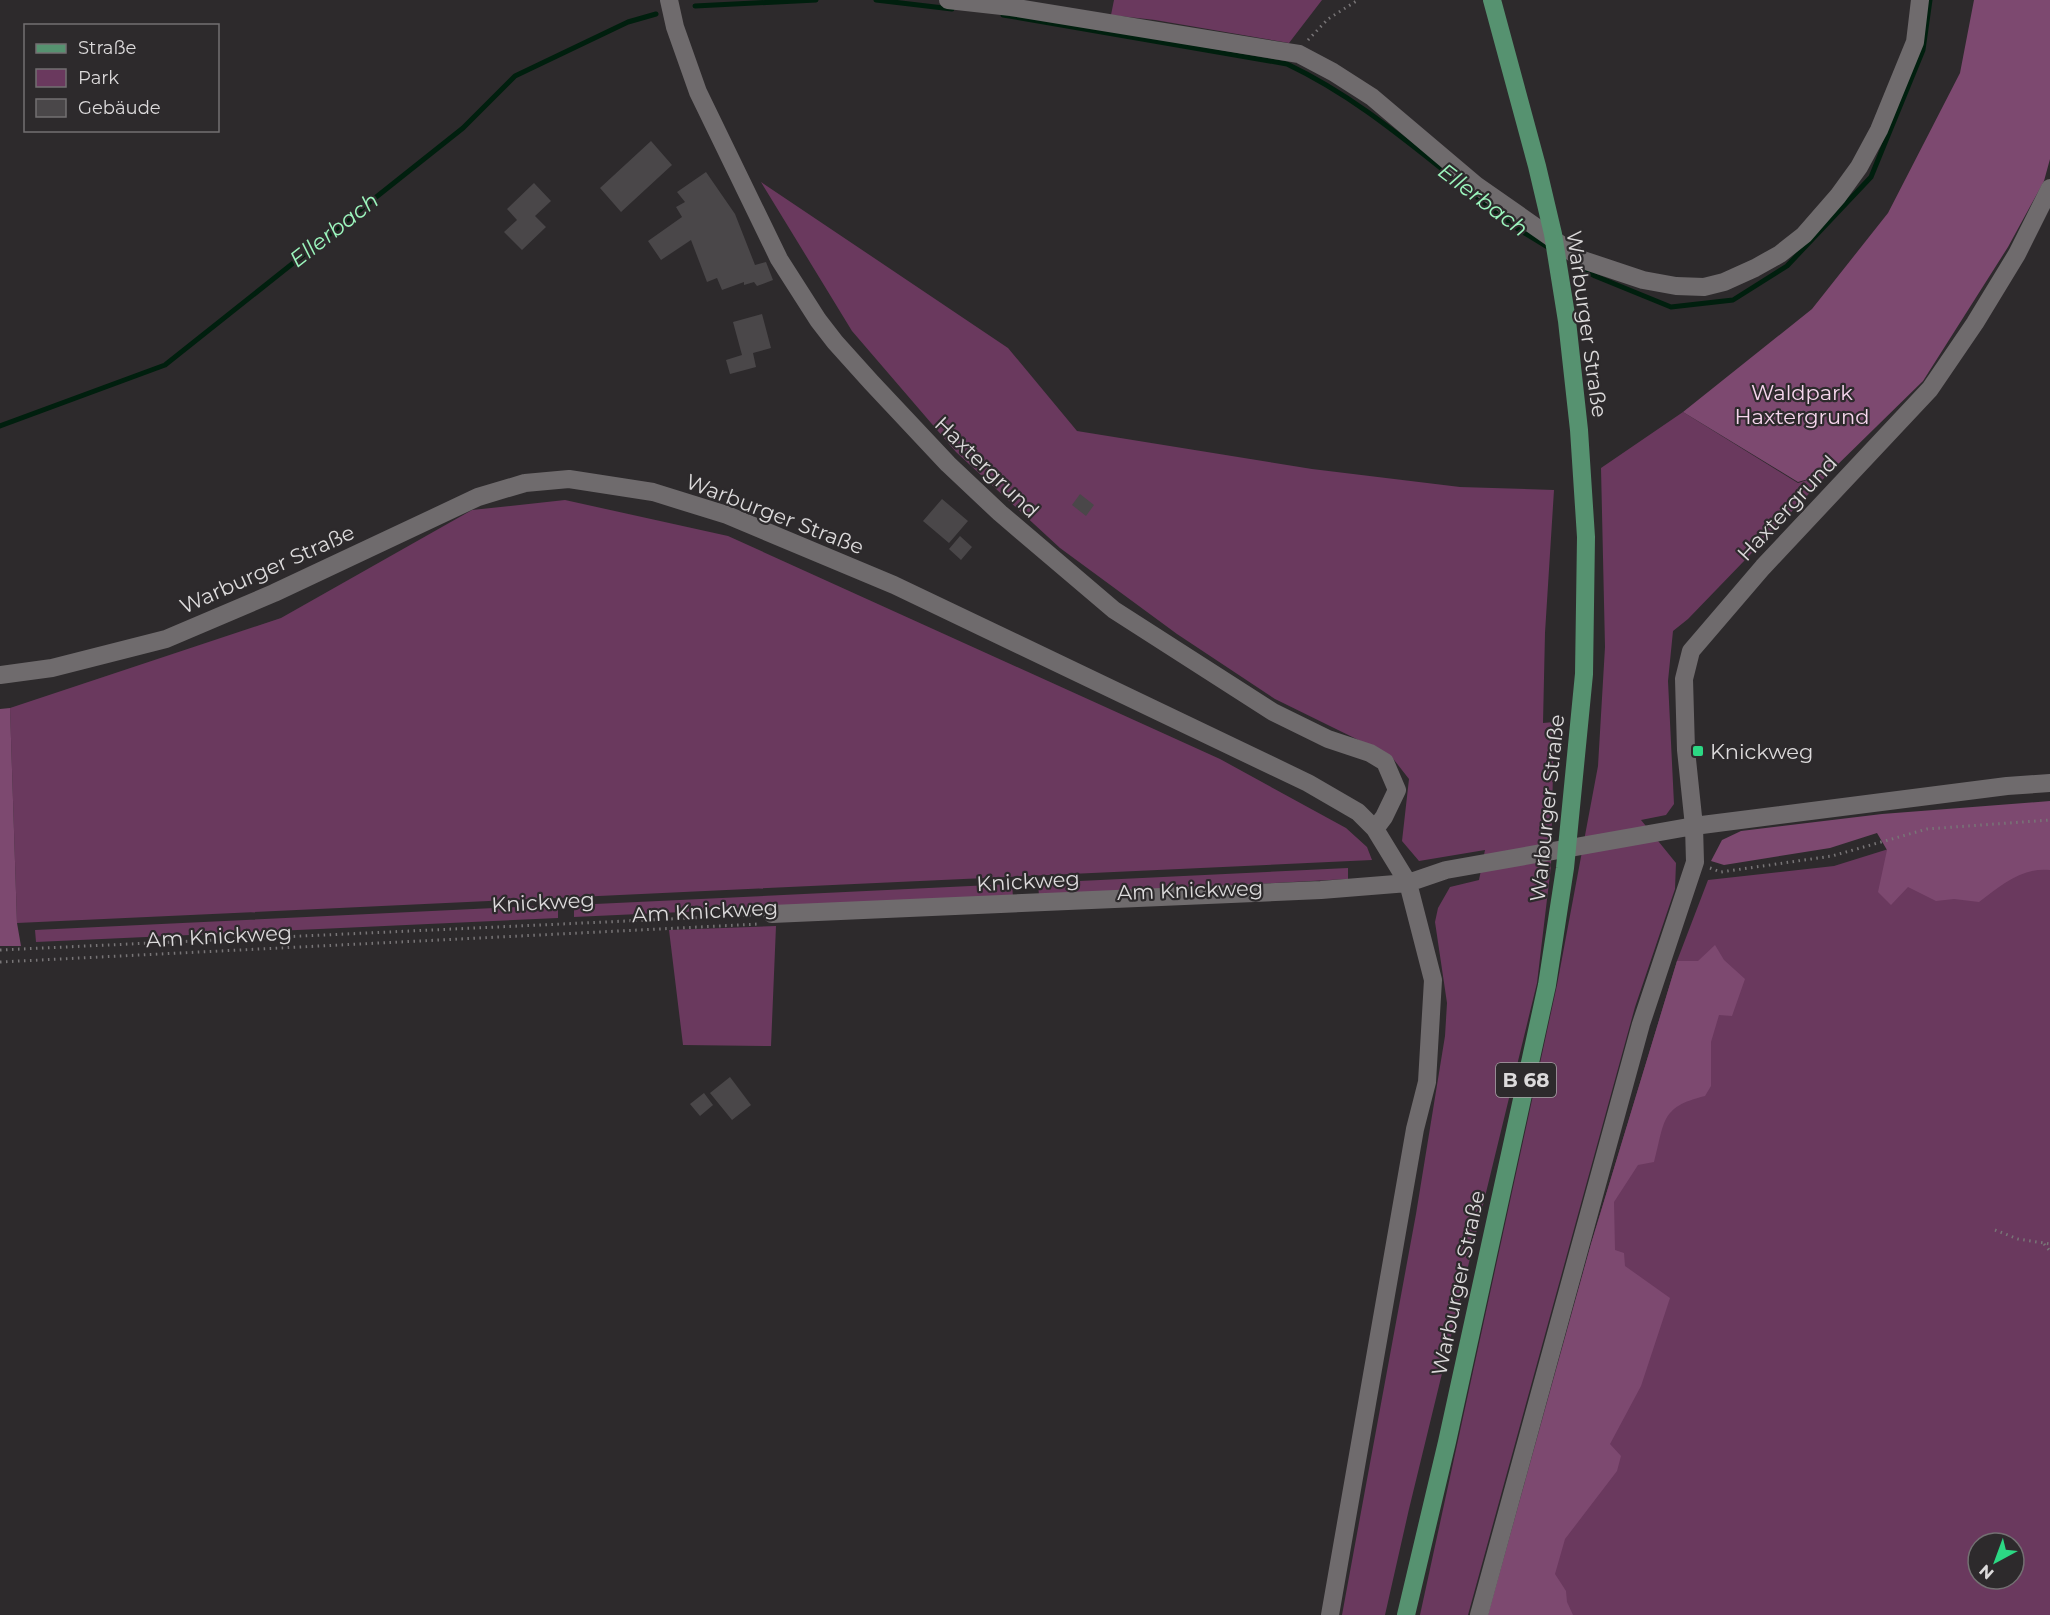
<svg xmlns="http://www.w3.org/2000/svg" width="2050" height="1615" font-family="Montserrat,sans-serif">
  <style>
    .green { fill: #6a395e; fill-rule: evenodd }
    .forest { fill: #7d4970 }
    .lines { fill: none; stroke-linecap: round; stroke-linejoin: round }
    .stream { stroke: #001f0e; stroke-width: 5 }
    .building { fill: #4a4749 }
    .path { stroke: #787577; stroke-width: 3; stroke-dasharray: 1.5 4.5; stroke-linecap: butt }
    .minor { stroke: #6f6b6d; stroke-width: 18 }
    .major { stroke: #569270; stroke-width: 18 }
    .poi-dot { fill: #2cd884; stroke: #2d2a2c; stroke-width: 2 }
    .labels { text-anchor: middle; dominant-baseline: central; stroke-width: 4.5; stroke-linejoin: round; paint-order: stroke }
    .shield { fill: #2d2a2c; stroke: #a8a5a6; stroke-width: 1.5 }
    .shield-label { font-size: 20px; font-weight: bold; fill: #dcdadb }
    .street-label { font-size: 21px; fill: #dcdadb; stroke: #2d2a2c }
    .park-label { font-size: 21px; fill: #f6d6ed; stroke: #2d2a2c }
    .poi-label { font-size: 21px; fill: #dcdadb; stroke: #2d2a2c; text-anchor: start }
    .water-label { font-size: 22px; font-style: italic; fill: #9cf7be; stroke: #2d2a2c }
  </style>
  <rect width="100%" height="100%" fill="#2d2a2c"/>
  <!-- green -->
  <path class="green" d="M1114,0h208l-33,43 -134,-23 -44,-5z
    M761,182l247,166 69,83 235,38 148,18 94,3 -9,143 -2,90 11,-1 -3,144 -14,117 -128,526 -24,106h-43l74,-401 29,-178 2,-33 -12,-81 3,-14 12,-21 29,-7 6,-30 -66,11 -17,-20 7,-62 -18,-23 -116,-57 -98,-65 -117,-86 -104,-96 -104,-121z
    M1683,412l115,71 31,-10 -141,146 -15,12 -5,50 6,123 -8,11 -25,5 35,43 -1,26 -40,118 -167,608h-48l137,-630 41,-219 7,-119 -4,-179z
    M565,500l163,36 492,223 126,69 21,19 5,13 -1355,63 -7,-215 271,-90 191,-108z
    M2050,828v787h-562l103,-371 86,-283 31,-81 126,-14 93,-29zM1978,1543h36v36h-36z
    M1348,868v11l-309,17 -1,-13z
    M1012,884l1,13 -439,20v-12z
    M558,905v13l-522,24 -1,-12z
    M776,926l-5,120 -88,-1 -14,-115z"/>
  <!-- forest -->
  <path class="forest" d="M1974,0h76v159l-6,22 -36,66 -85,134 -94,92 -31,9 -115,-70 129,-103 76,-96 72,-140z
    M10,708l7,215 4,23h-21v-237z
    M2050,801v69c-29,-3 -49,16 -71,32l-25,-3 -18,2 -28,-14 -17,18 -13,-13 9,-42 -10,-17 -47,15 -106,17 -13,-4 11,-21 19,-9 141,-17z
    M1715,945l9,15 21,19 -13,37 -13,-1 -8,27v44l-6,10c-46,11 -40,27 -51,66l-16,3 -24,37 1,48 9,3 1,13 45,32 -29,88 -31,58 11,12 -4,15 -52,68 -10,35 11,17 1,11 6,13h-85l103,-371 86,-283h21z"/>
  <g class="lines">
    <!-- stream -->
    <path class="stream" d="M876,0l76,9
      M695,6l121,-6
      M1003,15l284,49c67,32 117,75 174,120
      M1476,196l42,33 33,20
      M1579,267l16,9 76,31 62,-7 54,-34 84,-89 52,-127 7,-50
      M0,426l165,-61 298,-237 52,-52 113,-54 28,-8"/>
  </g>
  <!-- building -->
  <path class="building" d="M651,141l21,24 -51,47 -21,-24z
    M706,172l29,42 20,51 11,-3 7,18 -16,6 -3,-4 -10,3v-3l-22,8 -5,-12 -10,4 -16,-42 -30,20 -13,-19 34,-24 -6,-10 9,-5 -8,-10z
    M534,183l17,18 -16,15 11,11 -24,23 -18,-18 13,-12 -10,-11z
    M762,314l9,34 -18,5 3,14 -26,7 -4,-14 16,-5 -9,-33z
    M1080,494l14,11 -8,11 -14,-11z
    M942,499l26,22 -19,22 -26,-22z
    M960,536l12,11 -11,13 -12,-11z
    M730,1077l21,28 -19,15 -22,-27z
    M704,1093l9,12 -13,11 -10,-12z"/>
  <g class="lines">
    <!-- path -->
    <path class="path" d="M1308,40l20,-21 30,-19
      M1710,868l11,4 111,-16 95,-27 123,-9
      M0,950l756,-35
      M0,962l759,-38
      M1995,1230l23,9 32,5
      M2044,1244l6,7"/>
    <!-- minor -->
    <path class="minor" d="M669,0l6,27 23,65 81,167 39,61 17,22 36,40 77,82 52,49 114,97 159,102 55,27 42,14 15,9 12,28 -13,27 -9,12
      M948,0l63,7 288,47 34,18 39,25 104,88 107,75 60,20 33,6 28,1 20,-5 31,-14 25,-14 24,-19 34,-39 21,-29 20,-37 36,-88 5,-42
      M0,675l52,-7 114,-29 108,-46 204,-96 47,-14 44,-4 84,13 74,23 167,70 414,198 50,29 17,17 33,54 25,97 -6,102 -12,47 -85,486
      M772,914l549,-24 87,-7 38,-13 248,-44 313,-40 43,-3
      M1479,1615l162,-591 54,-162 -1,-36 -8,-76 -2,-71 7,-28 72,-84 167,-178 45,-66 42,-69 33,-66"/>
    <!-- major -->
    <path class="major" d="M1406,1615l41,-173 100,-457 18,-117 19,-194 2,-137 -7,-107 -12,-109 -14,-87 -16,-68 -45,-166"/>
  </g>
  <!-- markers -->
  <rect class="poi-dot" x="1692" y="745" width="12" height="12" rx="3"/>
  <g class="labels">
    <!-- shield labels -->
    <rect class="shield" x="1496" y="1063" width="60" height="34" rx="4.5"/>
    <g class="shield-label">
      <text x="1526" y="1080">B 68</text>
    </g>
    <!-- street labels -->
    <g class="street-label">
      <text transform="translate(1587 324) rotate(82)">Warburger Straße</text>
      <text transform="translate(987 467) rotate(44)">Haxtergrund</text>
      <text transform="translate(1787 508) rotate(-47)">Haxtergrund</text>
      <text transform="translate(775 514) rotate(21)">Warburger Straße</text>
      <text transform="translate(267 569) rotate(-24)">Warburger Straße</text>
      <text transform="translate(1547 808) rotate(-84)">Warburger Straße</text>
      <text transform="translate(1028 881) rotate(-3)">Knickweg</text>
      <text transform="translate(1190 890) rotate(-2)">Am Knickweg</text>
      <text transform="translate(543 902) rotate(-3)">Knickweg</text>
      <text transform="translate(705 911) rotate(-3)">Am Knickweg</text>
      <text transform="translate(219 936) rotate(-3)">Am Knickweg</text>
      <text transform="translate(1458 1283) rotate(-78)">Warburger Straße</text>
    </g>
    <!-- park labels -->
    <g class="park-label">
      <text x="1802" y="392">Waldpark<tspan x="1802" dy="24">Haxtergrund</tspan></text>
    </g>
    <!-- poi labels -->
    <g class="poi-label">
      <text x="1710" y="751">Knickweg</text>
    </g>
    <!-- water labels -->
    <g class="water-label">
      <text transform="translate(1483 200) rotate(37)">Ellerbach</text>
      <text transform="translate(334 230) rotate(-38)">Ellerbach</text>
    </g>
  </g>
  <!-- legend -->
  <rect x="24" y="24" width="195" height="108" fill="#2d2a2c" stroke="#737072" stroke-width="1.5"/>
  <rect x="36" y="44" width="30" height="9" fill="#569270" stroke="#737072" stroke-width="1.5"/>
  <text x="78" y="54" font-size="18" fill="#dcdadb">Straße</text>
  <rect x="36" y="69" width="30" height="18" fill="#6a395e" stroke="#737072" stroke-width="1.5"/>
  <text x="78" y="84" font-size="18" fill="#dcdadb">Park</text>
  <rect x="36" y="99" width="30" height="18" fill="#4a4749" stroke="#737072" stroke-width="1.5"/>
  <text x="78" y="114" font-size="18" fill="#dcdadb">Gebäude</text>
  <!-- north arrow -->
  <g transform="translate(1996 1561) rotate(221)"><circle r="28" fill="#2d2a2c" stroke="#737072" stroke-width="1.5"/>
  <path d="M0-4.5L10 22L0 15L-10 22Z" fill="#2cd884"/>
  <text y="-9" font-size="16" font-weight="bold" text-anchor="middle" fill="#dcdadb">N</text>
  </g>
</svg>
